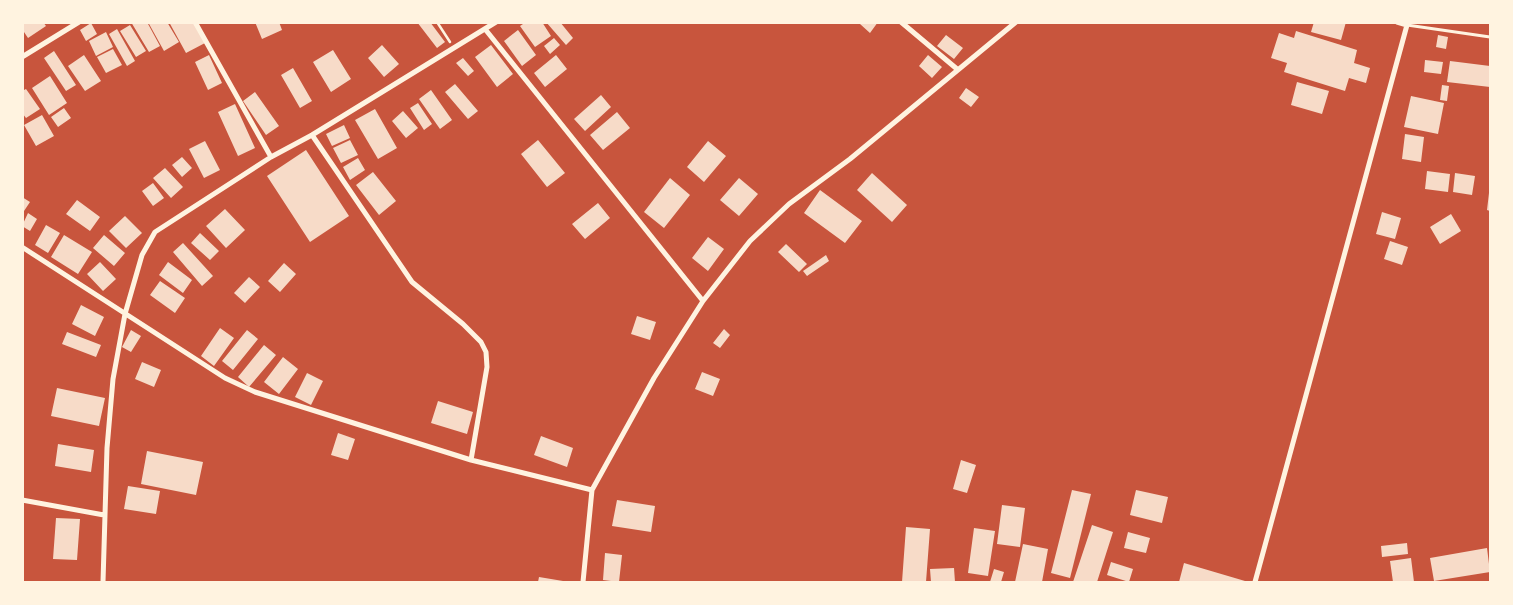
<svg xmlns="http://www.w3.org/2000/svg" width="1513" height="605" font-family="Cabin,sans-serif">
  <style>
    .building { fill: #f7dbc8 }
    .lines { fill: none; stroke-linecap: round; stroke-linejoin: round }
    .path { stroke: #fff3e0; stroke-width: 2.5 }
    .service { stroke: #fff3e0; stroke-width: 3 }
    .minor { stroke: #fff3e0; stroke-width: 5 }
  </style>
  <rect width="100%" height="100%" fill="#c8553d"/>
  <!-- building -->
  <path class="building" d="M22,22h21l3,4 -18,12 -6,-9z
    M131,22h16l13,24 -11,6z
    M148,22h19l12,20 -15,9z
    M169,22h25l11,21 -19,10z
    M255,22h24l3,8 -20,9z
    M417,22h13l15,20 -8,6z
    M526,22h16l9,14 -16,11 -15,-21z
    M546,22h14l13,16 -7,7z
    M862,22h16l-8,11 -10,-9z
    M1314,22h32l-5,18 -30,-8z
    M91,23l6,11 -11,7 -6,-11z
    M130,25l16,26 -10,6 -16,-26z
    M117,29l18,32 -8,5 -18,-32z
    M518,30l18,25 -14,11 -18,-25z
    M1296,31l61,19 -3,13 16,5 -4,15 -17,-5 -4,13 -61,-19 3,-9 -16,-5 8,-25 15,5z
    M106,32l7,15 -17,9 -7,-15z
    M946,35l17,13 -9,11 -17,-13z
    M1438,35l10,2 -2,12 -10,-2z
    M554,38l6,7 -10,9 -6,-8z
    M382,45l17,19 -15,13 -16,-19z
    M491,45l22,29 -16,13 -22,-30z
    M113,49l9,16 -16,8 -9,-16z
    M333,50l18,29 -20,13 -18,-30z
    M54,51l22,34 -10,6 -22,-33z
    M84,55l17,26 -16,10 -17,-25z
    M209,55l13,28 -14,7 -13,-28z
    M556,55l11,14 -22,18 -11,-14z
    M928,55l14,12 -10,11 -13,-12z
    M463,58l11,13 -6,5 -12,-13z
    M1425,60l18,2 -2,12 -17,-2z
    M1450,61l40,5v21l-43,-5z
    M293,68l19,33 -12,7 -19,-33z
    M50,76l17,27 -18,12 -17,-27z
    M1297,82l32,9 -7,23 -31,-9z
    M455,84l23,27 -10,8 -23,-27z
    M1442,85l7,1 -2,15 -7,-1z
    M966,88l13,9 -8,10 -12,-9z
    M26,89l14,20 -14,9 -4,-5v-22z
    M431,90l21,30 -12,9 -21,-30z
    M255,92l24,34 -13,9 -23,-34z
    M601,95l10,12 -26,24 -11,-12z
    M1411,96l33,7 -6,31 -34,-7z
    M418,103l14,21 -8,6 -14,-22z
    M235,104l20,44 -17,8 -20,-44z
    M64,108l7,10 -13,9 -7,-10z
    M375,109l22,39 -19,11 -23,-39z
    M403,111l15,17 -12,10 -14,-17z
    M617,112l13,16 -27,22 -13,-15z
    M42,115l12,21 -18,10 -12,-21z
    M344,125l6,13 -18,8 -6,-12z
    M1405,134l19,3 -3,25 -19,-3z
    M350,140l8,15 -17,8 -8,-15z
    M538,140l27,33 -18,14 -26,-33z
    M205,141l15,29 -16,8 -15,-29z
    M708,141l18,15 -22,26 -17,-15z
    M306,150l43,66 -39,26 -43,-66z
    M182,157l10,11 -10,9 -10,-12z
    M358,158l7,12 -15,10 -7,-13z
    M165,168l18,19 -12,11 -18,-20z
    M1427,171l23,3 -2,18 -23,-3z
    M373,172l23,29 -17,14 -23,-30z
    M872,173l35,32 -15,17 -35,-32z
    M1455,173l20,3 -3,19 -19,-3z
    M670,178l20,17 -26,33 -20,-16z
    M739,178l19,16 -19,22 -19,-16z
    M153,183l11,15 -11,8 -11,-15z
    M820,190l42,31 -17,22 -41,-30z
    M1489,193h1v18l-3,-1z
    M22,197l8,5 -8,12z
    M77,200l23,17 -10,14 -24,-17z
    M598,203l12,15 -25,21 -13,-15z
    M225,209l20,21 -19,18 -20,-22z
    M1382,212l19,6 -6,21 -19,-5z
    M28,213l9,6 -7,12 -8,-5z
    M1451,214l10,17 -21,13 -10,-17z
    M125,216l17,17 -16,15 -17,-17z
    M46,225l14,8 -12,20 -13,-8z
    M200,233l19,18 -9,9 -19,-17z
    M64,235l28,17 -14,22 -27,-17z
    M104,235l21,18 -11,13 -21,-18z
    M708,237l16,12 -16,22 -16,-13z
    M1390,241l18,6 -6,18 -18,-6z
    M183,243l30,33 -11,10 -29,-34z
    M786,244l21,20 -8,8 -21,-20z
    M826,255l3,6 -22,15 -4,-5z
    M100,262l16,17 -13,12 -16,-17z
    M168,262l24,18 -9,13 -24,-18z
    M284,263l12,11 -16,18 -12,-11z
    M249,277l11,10 -15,16 -11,-10z
    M160,281l25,17 -10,15 -25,-18z
    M81,305l23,12 -9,19 -23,-12z
    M637,316l19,6 -6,18 -19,-6z
    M220,328l14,10 -20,28 -13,-10z
    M724,329l6,6 -10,13 -7,-5z
    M131,330l10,6 -10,16 -9,-5z
    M247,330l11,9 -25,31 -11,-9z
    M67,332l34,13 -5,12 -34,-13z
    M264,345l12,10 -27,32 -11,-10z
    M283,357l15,12 -19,25 -15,-12z
    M142,362l19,8 -7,17 -19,-8z
    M702,372l18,7 -7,17 -18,-7z
    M307,373l16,8 -12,24 -16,-8z
    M57,388l48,10 -6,28 -48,-10z
    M438,401l35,11 -6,22 -36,-11z
    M338,433l17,6 -7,21 -17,-5z
    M541,436l32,12 -6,19 -33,-12z
    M58,444l36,6 -3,22 -36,-6z
    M147,451l56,11 -7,33 -55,-11z
    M961,460l15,5 -9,28 -14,-4z
    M128,486l32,5 -4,23 -32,-5z
    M1072,490l19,4 -21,84 -19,-5z
    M1136,490l32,7 -6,26 -32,-8z
    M617,500l38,6 -4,26 -39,-6z
    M1002,505l23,3 -5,39 -23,-3z
    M56,518l24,1 -3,41 -24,-1z
    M1092,525l21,7 -16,50h-24z
    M906,527l24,2 -4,53h-24z
    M974,528l21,3 -7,45 -20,-3z
    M1128,532l22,6 -4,15 -22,-5z
    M1407,543l1,11 -26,3 -1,-11z
    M1023,544l25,5 -6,33h-27z
    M1487,548l3,24 -56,9 -4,-23z
    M605,553l17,2 -3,27 -16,-2z
    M1411,558l3,24h-21l-3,-21z
    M1111,562l22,7 -4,13 -22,-7z
    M1184,563l61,18v1h-66z
    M954,568l1,14h-24l-1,-13z
    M994,569l10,3 -3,10h-11z
    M539,577l24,4v1h-25z"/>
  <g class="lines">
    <!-- path -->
    <path class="path" d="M437,22l13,20"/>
    <!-- service -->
    <path class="service" d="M1407,25l83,12"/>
    <!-- minor -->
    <path class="minor" d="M195,22l76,135
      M901,22l56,47
      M485,29l218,272
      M22,57l57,-35
      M312,135l100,147 51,42 18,18 5,10 1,15 -16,93
      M22,247l203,131 30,14 216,68 121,30
      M22,500l82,15
      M103,582l4,-134 6,-69 12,-65 17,-59 13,-23 116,-75 41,-22 184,-113
      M583,582l9,-92 62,-112 49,-77 47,-60 39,-37 61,-45 166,-137
      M1255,582l152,-557 -10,-3"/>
  </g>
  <!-- border -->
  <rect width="1513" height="605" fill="none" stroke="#fff3e0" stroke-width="48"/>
</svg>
